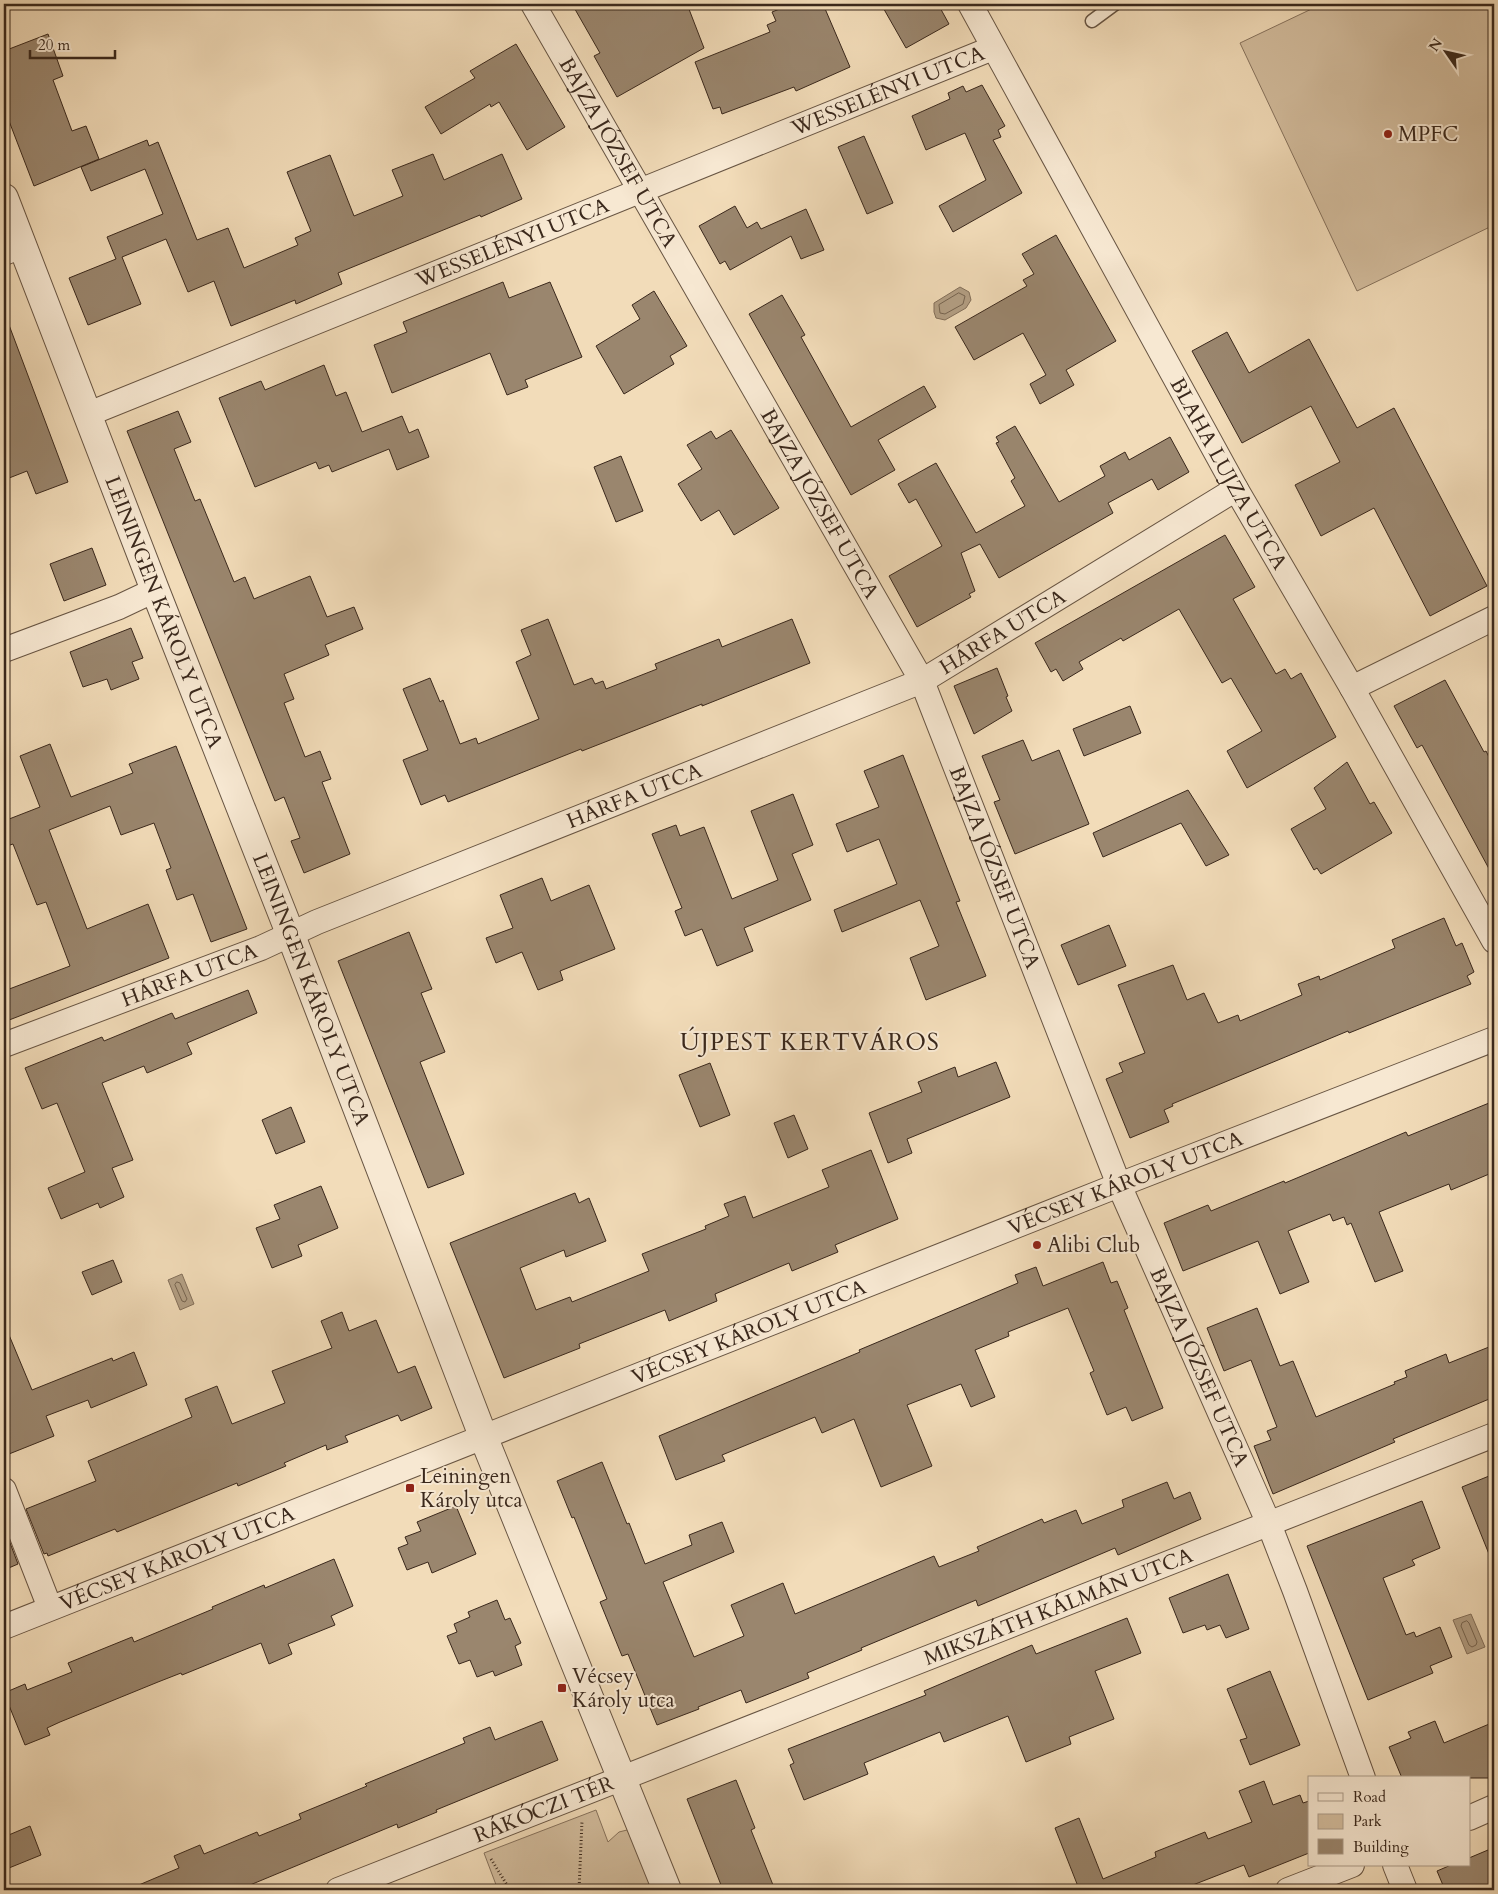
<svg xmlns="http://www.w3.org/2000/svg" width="1498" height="1894" font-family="Cardo,serif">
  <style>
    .green { fill: #d3bd9e; stroke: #86725d }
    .water { fill: #b39f84; stroke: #836f5a }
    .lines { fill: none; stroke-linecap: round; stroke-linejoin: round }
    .shore { stroke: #766450; stroke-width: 1 }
    .building { fill: #9a866e; stroke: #3a281c }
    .service-casing { stroke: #685543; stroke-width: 15 }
    .minor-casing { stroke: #685543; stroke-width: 26 }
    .tertiary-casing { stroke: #685543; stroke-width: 30 }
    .path { stroke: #3a281c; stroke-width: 3; stroke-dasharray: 1 2.5; stroke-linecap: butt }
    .service { stroke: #f7e8d2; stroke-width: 12 }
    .minor { stroke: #f7e8d2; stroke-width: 24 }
    .tertiary { stroke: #f7e8d2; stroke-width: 28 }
    .poi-dot { fill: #8f2418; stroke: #f7e8d2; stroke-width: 2 }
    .labels { text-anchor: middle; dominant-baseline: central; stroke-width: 4; stroke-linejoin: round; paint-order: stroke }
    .street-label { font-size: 21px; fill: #3a281c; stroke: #f7e8d2 }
    .poi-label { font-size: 21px; fill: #3a281c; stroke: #f7e8d2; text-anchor: start }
    .quarter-label { font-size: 24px; letter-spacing: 1px; fill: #3a281c; stroke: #f7e8d2 }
  </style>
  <rect width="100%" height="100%" fill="#f2dcb9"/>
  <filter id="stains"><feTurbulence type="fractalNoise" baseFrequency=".004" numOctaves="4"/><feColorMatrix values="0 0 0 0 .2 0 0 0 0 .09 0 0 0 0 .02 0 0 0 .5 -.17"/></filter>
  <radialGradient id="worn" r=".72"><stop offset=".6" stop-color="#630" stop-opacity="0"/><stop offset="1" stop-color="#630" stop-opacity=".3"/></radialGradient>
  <!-- green -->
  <path class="green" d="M1322,4h172v221l-137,66 -117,-248z
    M596,1810l12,32 11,-10 8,-2 9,8 19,52h-157l-14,-37z"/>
  <!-- water -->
  <path class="water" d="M960,287l9,5 2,8 -5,8 -21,12 -9,-2 -2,-6v-9z
    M182,1274l12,30 -14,6 -12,-30z
    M1471,1614l14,33 -18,7 -14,-34z"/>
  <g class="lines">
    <!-- shore -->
    <path class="shore" d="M959,293l6,3 -2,8 -18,10 -5,-1 -1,-8z
      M177,1282l3,1 7,16 -2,3 -3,-1 -7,-16z
      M1467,1621l2,2 8,19 -1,3 -4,2 -3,-2 -8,-19 1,-3z"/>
  </g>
  <!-- building -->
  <path class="building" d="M572,4h115l17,44 -87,49 -23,-41 6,-3z
    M792,4h31l27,63 -54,24 -2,-4 -72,27 -2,-7 -7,2 -18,-47 75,-30 -3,-7 9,-4 -4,-9z
    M881,4h57l11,20 -43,24z
    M48,34l15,42 -10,4 19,51 14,-5 13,33 -65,27 -30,-78v-57z
    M516,44l49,83 -38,23 -28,-48 -8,5 -1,-3 -49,30 -16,-27 50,-29 -5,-7z
    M982,85l23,41 -7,4 3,7 -8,3 29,53 -69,39 -14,-26 47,-26 -21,-47 -39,17 -14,-34 38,-17 -2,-6 15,-7 3,6z
    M864,136l29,67 -26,11 -29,-67z
    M147,140l2,6 9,-4 39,98 31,-12 16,40 54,-23 -3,-7 16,-7 -24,-59 43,-17 24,61 49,-20 -11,-26 41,-16 11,26 58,-26 20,45 -41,18 -1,-2 -142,58 4,11 -46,20 -1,-4 -64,26 -17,-45 -26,11 -22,-53 -44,18 19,47 -53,21 -19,-47 47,-19 -9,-22 56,-23 -18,-45 -54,22 -10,-24z
    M735,206l12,22 10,-6 4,7 45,-20 18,41 -23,9 -10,-23 -61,34 -5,-9 -5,3 -21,-38z
    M1056,235l60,106 -50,29 8,15 -34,19 -10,-20 16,-9 -23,-42 -49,27 -19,-33 72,-41 -4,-6 11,-6 -12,-20z
    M503,282l6,16 41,-16 32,75 -57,23 3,7 -21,8 -17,-42 -98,40 -18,-48 33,-13 -4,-10z
    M654,291l33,55 -17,10 4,8 -50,30 -28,-48 44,-27 -8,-14z
    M782,295l23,40 -4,2 50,90 73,-41 12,21 -58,33 17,30 -44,25 -102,-181z
    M6,317l62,165 -32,12 -9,-23 -23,9v-162z
    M1227,332l22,41 60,-34 48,89 37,-20 93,178 -57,30 -56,-108 -53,28 -26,-51 45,-23 -29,-56 -69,37 -50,-92z
    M324,365l12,31 10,-4 16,40 40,-16 7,17 9,-4 11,28 -32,13 -8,-21 -57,23 -3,-7 -10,4 -3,-7 -61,25 -36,-89 42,-17 4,9z
    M178,411l13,31 -17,7 21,52 5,-2 34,83 11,-5 9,22 56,-23 17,41 27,-10 9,22 -38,16 4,10 -45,19 10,25 -10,4 21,54 15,-6 11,28 -9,3 28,72 -46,19 -13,-32 9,-3 -16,-41 -9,4 -148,-370z
    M1015,426l44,76 46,-26 -5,-10 25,-14 4,8 41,-23 19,35 -31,18 -6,-11 -44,24 5,10 -114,65 -19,-34 -19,9 14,38 -6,3 2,3 -54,30 -28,-51 53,-30 -26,-47 -7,4 -11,-19 38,-21 40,70 49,-27 -14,-25 4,-3 -19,-35 3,-1 -3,-5z
    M731,430l48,78 -45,27 -15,-25 -18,11 -23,-37 24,-15 -15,-24 24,-14 5,8z
    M621,456l22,55 -27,11 -22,-55z
    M1225,535l30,52 -22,12 43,75 9,-5 6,10 10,-6 35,64 -89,51 -20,-37 35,-20 -31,-53 -9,5 -43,-74 -56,32 -2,-3 -42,24 4,7 -20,12 -7,-12 -5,3 -16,-29z
    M92,548l14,37 -42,16 -14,-37z
    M548,619l26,66 18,-7 3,6 8,-3 3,8 51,-20 -2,-5 64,-25 3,8 70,-28 18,44 -108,43v-2l-120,47 -1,-2 -133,53 -3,-7 -24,10 -18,-45 25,-10 -25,-61 27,-11 10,24 3,-2 17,44 16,-6 2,6 61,-25 -23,-57 15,-7 -10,-25z
    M131,628l12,30 -11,4 7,17 -28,11 -4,-11 -24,8 -13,-35z
    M997,668l11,28 -2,1 6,14 -38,23 -20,-48z
    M1445,680l39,72 2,-1 8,16v111l-72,-133 -5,3 -23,-42z
    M1130,706l11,27 -57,23 -11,-27z
    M1023,740l9,21 27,-11 30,74 -74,30 -21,-52 6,-2 -18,-44z
    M50,744l21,53 62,-24 -4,-9 47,-18 71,183 -36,13 -18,-48 -16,6 -11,-30 5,-2 -17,-45 -33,12 -11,-29 -61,24 38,99 61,-25 21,54 -165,64v-31l66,-25 -24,-64 -9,3 -24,-61 -9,3v-26l36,-14 -20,-51z
    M903,755l57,146 -4,1 30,74 -60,24 -16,-42 29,-12 -19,-46 -78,32 -8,-22 63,-26 -18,-45 -32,13 -11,-28 43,-17 -15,-36z
    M1347,762l23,42 4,-2 18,31 -71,41 -4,-6 -3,2 -23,-41 35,-20 -12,-21z
    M1188,790l41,65 -23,11 -25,-43 -78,34 -10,-24z
    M793,794l20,51 -21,9 19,46 -67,28 9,23 -36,15 -15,-37 -17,7 -10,-25 7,-3 -30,-74 24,-9 4,11 24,-9 28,72 46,-19 -27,-69z
    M542,878l9,23 38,-16 26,64 -55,22 3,9 -25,10 -16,-38 -26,11 -10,-25 27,-10 -13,-33z
    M1444,918l12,28 6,-3 12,29 -7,4 4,8 -122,49 -1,-2 -176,73 1,2 -9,4 5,12 -39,16 -24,-59 17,-7 -4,-9 26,-10 -27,-68 55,-20 14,35 17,-7 14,30 20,-8 2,6 62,-26 -4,-11 21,-8 1,4 75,-32 -3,-8z
    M1109,925l17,41 -48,19 -17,-40z
    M409,932l23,57 -11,4 24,59 -25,10 44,112 -36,14 -90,-227z
    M248,990l9,23 -70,30 5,11 -45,19 -3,-7 -42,17 31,77 -21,8 12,29 -24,11 -2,-5 -37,16 -13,-31 37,-16 -28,-69 -15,6 -17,-41 77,-31 2,4 68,-28 3,6z
    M996,1062l14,35 -103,42 5,14 -24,10 -19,-50 53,-21 -4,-10 37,-15 3,10z
    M710,1063l20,52 -30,12 -21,-52z
    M1494,1101v71l-43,18 -2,-6 -70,28 24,59 -28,11 -24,-59 -4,2 -3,-8 -11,4 -3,-7 -42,17 21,51 -29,12 -22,-53 -75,30 -19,-48 44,-18 3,6 73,-30 1,2 121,-51 2,4z
    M291,1107l14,35 -29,12 -14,-34z
    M794,1115l14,34 -20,9 -14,-35z
    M871,1150l27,69 -63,26 3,7 -46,19 -3,-8 -74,31 2,7 -48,20 -4,-11 -86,34 1,4 -76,30 -54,-135 125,-50 4,10 10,-5 17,43 -40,16 -2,-7 -44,18 16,42 34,-13 2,5 77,-31 -7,-17 64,-25 -1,-3 24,-10 -5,-12 21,-8 8,22 76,-31 -7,-17z
    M321,1186l17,42 -40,17 4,11 -30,12 -16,-40 24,-9 -6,-14z
    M113,1260l9,22 -30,13 -10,-23z
    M1103,1262l8,21 6,-2 11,27 -4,2 39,98 -31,13 -6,-14 -19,8 -17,-42 4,-2 -26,-63 -60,24 1,4 -34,14 20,47 -24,10 -10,-23 -54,21 25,61 -51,21 -27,-68 -32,14 -7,-16 -93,38 3,6 -49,19 -17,-44 201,-84 -1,-2 159,-67 -3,-8 21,-8 7,19z
    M1257,1308l23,58 13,-5 23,56 79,-33 -1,-2 13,-5 -2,-6 41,-17 3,9 40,-16 5,12v38l-101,42 2,3 -122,52 -19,-48 17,-6 -4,-9 10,-4 -26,-67 -27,11 -17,-43z
    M342,1312l7,19 27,-11 22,53 17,-7 17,42 -31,13 -3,-6 -53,21 3,6 -21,8 -1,-5 -42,18 2,3 -48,20 -1,-3 -120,49 -2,-3 -67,27 -1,-3 -3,1 -18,-45 70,-28 -8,-20 104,-44 -7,-18 32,-13 15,38 53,-21 -13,-32 60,-23 -11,-27z
    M4,1323l28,67 80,-32 1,3 21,-9 13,33 -56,23 -3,-8 -42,16 8,20 -50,20z
    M602,1462l25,62 2,-1 16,41 47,-19 -3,-10 33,-13 12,30 -71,30 31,75 50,-21 -13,-31 52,-22 12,31 139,-58 5,11 40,-16 -2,-4 65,-28 2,4 32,-13 6,14 42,-17 -2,-7 45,-18 7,17 16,-7 11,27 -83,36 -3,-7 -137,58 -2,-6 -115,48 1,2 -55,23 2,5 -63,25 -5,-13 -43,17 1,2 -42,16 -29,-71 -6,2 -22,-54 7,-3 -33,-82 -2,1 -15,-37z
    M1494,1474v90h-1l-31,-77z
    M1422,1501l18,47 -28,12 3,5 -32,13 23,57 8,-3 2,5 24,-10 12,30 -22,9 3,7 -65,27 -61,-154z
    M456,1506l20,48 -44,19 -4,-11 -21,8 -9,-22 10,-4 -3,-7 16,-6 -4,-9z
    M4,1527l14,37 -14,6z
    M334,1559l19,47 -22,10 4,9 -47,19 4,10 -23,10 -8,-21 -79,32 -1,-2 -23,9 -98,40 -13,6 3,7 -25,10 -21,-52 21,-9 2,6 45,-18 -4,-9 64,-26 2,5 79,-33 -1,-2 52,-22 1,3z
    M1228,1574l21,55 -23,9 -6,-13 -13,5 -2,-5 -22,8 -14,-35z
    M497,1600l8,20 5,-2 11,25 -6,3 7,19 -27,11 -2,-5 -16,6 -7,-17 -11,4 -12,-28 10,-4 -3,-8 16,-7 -2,-5z
    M1127,1618l14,35 -46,18 19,48 -45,18 2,7 -45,18 -18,-46 -64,26 -4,-10 -76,31 4,11 -64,26 -14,-35 4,-2 -6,-14 138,-54 -2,-4 108,-46 4,9z
    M1270,1671l30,74 -50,20 -10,-25 7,-2 -20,-49z
    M542,1721l16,39 -122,50 1,2 -39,16 -1,-4 -159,66h-111l52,-22 -5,-12 26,-11 4,9 53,-22 2,4 42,-17 -2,-5 68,-28 -2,-2 100,-41 -2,-5 27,-11 5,13z
    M1435,1721l9,22 50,-21v56h-92l-13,-31 22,-9 -3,-6z
    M736,1780l19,48 -4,2 24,60h-52l-36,-91z
    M1264,1781l9,24 27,-10 3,8 6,-2v52l-60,24 -5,-12 -64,25h-103l2,-1 -24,-61 24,-10 24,61 53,-22 -1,-5 50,-20 3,7 44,-17 -13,-31z
    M30,1826l11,29 -37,15v-33z
    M1488,1850l6,16v24h-49l-8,-19 14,-6h18v-7z"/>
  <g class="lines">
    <defs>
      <path id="service" d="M1092,21l23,-17"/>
      <g id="minor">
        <path id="s1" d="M533,4l389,677 197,504 150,339 26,67 68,187"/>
        <path id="s2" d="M970,4l266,485 116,199 142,253"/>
        <path d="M4,253l18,-7"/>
        <path id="s3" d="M86,415l907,-367"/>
        <path d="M4,650l115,-43 36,-17"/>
        <path d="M1352,688l142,-70"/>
        <path id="s4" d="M4,1045l257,-97 56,-26 605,-241 314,-192"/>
        <path d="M4,1490l46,118"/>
        <path id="s5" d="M4,1627l1115,-442 375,-146"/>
        <path d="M1469,1818l25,-11"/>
        <path d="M1395,1865l10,25"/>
        <path id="s6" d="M338,1890l1156,-455"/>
        <path d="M1288,1890l64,-25"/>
      </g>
      <g id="tertiary">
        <path id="s7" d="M4,198l151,392 135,343 193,503 184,454"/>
      </g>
    </defs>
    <!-- service casing -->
    <use href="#service" class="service-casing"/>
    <!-- minor casing -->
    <use href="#minor" class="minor-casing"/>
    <!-- tertiary casing -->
    <use href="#tertiary" class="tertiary-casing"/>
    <!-- path -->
    <path class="path" d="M491,1859l19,31
      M579,1890l3,-69"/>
    <!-- service -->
    <use href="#service" class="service"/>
    <!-- minor -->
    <use href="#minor" class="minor"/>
    <!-- tertiary -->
    <use href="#tertiary" class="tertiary"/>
  </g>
  <!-- markers -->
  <g class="poi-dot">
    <circle cx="1388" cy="134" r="5"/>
    <circle cx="1037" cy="1245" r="5"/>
    <rect x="405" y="1483" width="10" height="10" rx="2.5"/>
    <rect x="557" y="1683" width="10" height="10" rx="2.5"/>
  </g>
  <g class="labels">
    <!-- street labels -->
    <g class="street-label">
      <text stroke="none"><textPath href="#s3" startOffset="865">WESSELÉNYI UTCA</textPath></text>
      <text stroke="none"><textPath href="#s1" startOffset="171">BAJZA JÓZSEF UTCA</textPath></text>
      <text stroke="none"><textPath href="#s3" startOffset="460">WESSELÉNYI UTCA</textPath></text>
      <text stroke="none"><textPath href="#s2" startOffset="536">BLAHA LUJZA UTCA</textPath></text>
      <text stroke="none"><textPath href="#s1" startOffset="576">BAJZA JÓZSEF UTCA</textPath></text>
      <text stroke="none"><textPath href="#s7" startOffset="444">LEININGEN KÁROLY UTCA</textPath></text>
      <text stroke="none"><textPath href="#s4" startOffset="1082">HÁRFA UTCA</textPath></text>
      <text stroke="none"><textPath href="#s4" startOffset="678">HÁRFA UTCA</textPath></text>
      <text stroke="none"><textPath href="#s1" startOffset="981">BAJZA JÓZSEF UTCA</textPath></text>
      <text stroke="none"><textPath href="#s4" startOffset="198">HÁRFA UTCA</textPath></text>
      <text stroke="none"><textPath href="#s7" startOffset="849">LEININGEN KÁROLY UTCA</textPath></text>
      <text stroke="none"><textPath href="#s5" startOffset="1206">VÉCSEY KÁROLY UTCA</textPath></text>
      <text stroke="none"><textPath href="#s5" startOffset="801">VÉCSEY KÁROLY UTCA</textPath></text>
      <text stroke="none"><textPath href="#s1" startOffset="1521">BAJZA JÓZSEF UTCA</textPath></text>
      <text stroke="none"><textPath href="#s5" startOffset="186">VÉCSEY KÁROLY UTCA</textPath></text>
      <text stroke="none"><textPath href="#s6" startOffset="774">MIKSZÁTH KÁLMÁN UTCA</textPath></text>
      <text stroke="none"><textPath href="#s6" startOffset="221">RÁKÓCZI TÉR</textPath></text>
    </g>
    <!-- poi labels -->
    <g class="poi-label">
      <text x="1398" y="134">MPFC</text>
      <text x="1047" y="1245">Alibi Club</text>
      <text x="420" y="1476">Leiningen<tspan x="420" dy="24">Károly utca</tspan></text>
      <text x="572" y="1676">Vécsey<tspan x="572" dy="24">Károly utca</tspan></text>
    </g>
    <!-- quarter labels -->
    <g class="quarter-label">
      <text x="810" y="1042">ÚJPEST KERTVÁROS</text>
    </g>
  </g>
  <!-- margin -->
  <rect width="1498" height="1894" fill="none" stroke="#f2dcb9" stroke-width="20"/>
  <rect x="5" y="5" width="1488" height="1884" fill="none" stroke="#3a281c" stroke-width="2.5"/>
  <rect x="10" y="10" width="1478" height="1874" fill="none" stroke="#3a281c"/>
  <!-- legend -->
  <rect x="1308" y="1776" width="162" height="90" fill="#f7e8d2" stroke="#ab9b89"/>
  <rect x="1318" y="1793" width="25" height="8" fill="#f7e8d2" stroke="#ab9b89"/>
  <text x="1353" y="1802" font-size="15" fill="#3a281c">Road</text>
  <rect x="1318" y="1814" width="25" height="15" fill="#d3bd9e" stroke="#ab9b89"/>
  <text x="1353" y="1826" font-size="15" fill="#3a281c">Park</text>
  <rect x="1318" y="1839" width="25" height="15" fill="#9a866e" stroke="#ab9b89"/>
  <text x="1353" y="1852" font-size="15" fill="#3a281c">Building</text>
  <!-- north arrow -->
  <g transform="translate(1446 52) rotate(304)" stroke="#f7e8d2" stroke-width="4" paint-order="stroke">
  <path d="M0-4L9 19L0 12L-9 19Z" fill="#3a281c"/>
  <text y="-8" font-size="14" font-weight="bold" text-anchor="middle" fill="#3a281c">N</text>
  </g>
  <!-- scale -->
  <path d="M30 50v8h85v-8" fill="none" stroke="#3a281c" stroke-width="2.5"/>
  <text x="38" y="50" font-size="15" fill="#3a281c" stroke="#f7e8d2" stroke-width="4" paint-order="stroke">20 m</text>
  <rect width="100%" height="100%" filter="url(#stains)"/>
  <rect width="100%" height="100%" fill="url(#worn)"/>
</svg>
